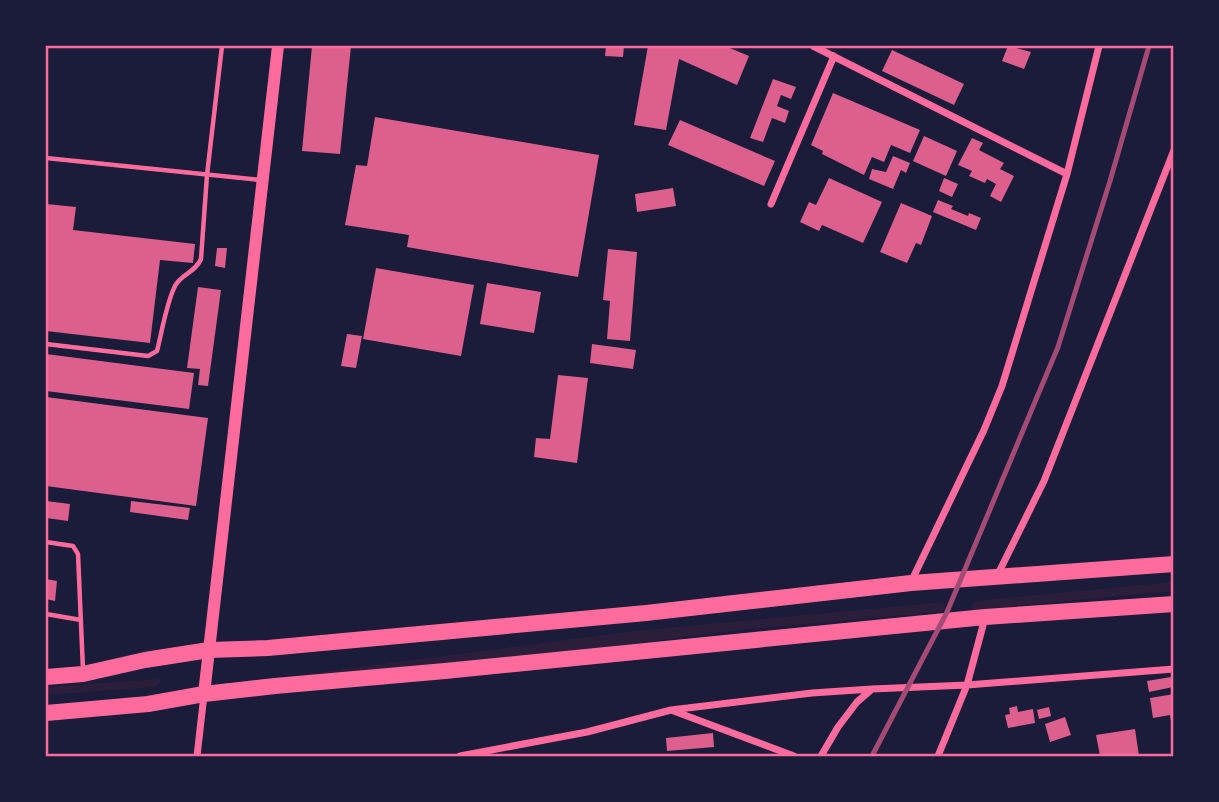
<svg xmlns="http://www.w3.org/2000/svg" width="1219" height="802" font-family="Barlow,sans-serif">
  <style>
    .green { fill: #2a1e3b }
    .building { fill: #dd5f8e }
    .lines { fill: none; stroke-linecap: round; stroke-linejoin: round }
    .service { stroke: #ff6b9d; stroke-width: 4.5 }
    .minor { stroke: #ff6b9d; stroke-width: 7 }
    .secondary { stroke: #ff6b9d; stroke-width: 12 }
    .trunk { stroke: #ff6b9d; stroke-width: 16 }
    .rail { stroke: #a44b75; stroke-width: 5 }
    .neatline { fill: none; stroke: #ff6b9d; stroke-width: 2.5 }
  </style>
  <rect width="100%" height="100%" fill="#1b1b3a"/>
  <!-- green -->
  <path class="green" d="M1173,582v9l-199,19 -3,-2 3,-7z
    M944,602l2,1 -3,9h-4l-199,18 -282,36 -190,13 366,-48z
    M158,679l3,2 -6,6 -109,8v-8z"/>
  <!-- building -->
  <path class="building" d="M312,46h39l-11,108 -38,-3z
    M606,46h18l-1,11 -18,-1z
    M648,46h77l24,10 -12,29 -58,-26 -13,71 -32,-5z
    M1008,46l23,6 -7,17 -22,-8z
    M892,50l72,34 -10,21 -72,-34z
    M773,79l23,8 -5,12 -10,-4 -4,11 12,5 -4,12 -13,-5 -9,24 -13,-4z
    M833,93l87,37 -10,23 -19,-8 -7,17 -12,-5 -8,18 -42,-21 1,-3 -12,-6z
    M375,117l224,38 -21,122 -171,-30 2,-12 -64,-10 11,-60 11,1z
    M680,120l95,41 -11,25 -96,-41z
    M924,136l33,15 -11,25 -33,-15z
    M972,138l11,5 -4,7 25,13 -4,6 14,7 -13,26 -11,-6 6,-12 -9,-5 -2,4 -16,-7 3,-5 -14,-6z
    M893,156l17,7 -4,10 -5,-3 -8,19 -24,-10 3,-10 14,3z
    M829,178l53,24 -19,41 -41,-18 -3,6 -19,-9 9,-20 7,3z
    M944,178l14,6 -6,13 -13,-6z
    M673,188l3,18 -39,6 -2,-18z
    M938,200l15,6 -2,3 17,7 1,-3 12,5 -5,12 -43,-18z
    M901,203l31,13 -11,29 -5,-2 -9,20 -27,-11z
    M46,204l30,3 -3,23 122,14 -2,19 -33,-3 -10,83 -104,-12z
    M217,248h10l-2,20 -10,-2z
    M608,249l29,3 -7,89 -23,-2 3,-38 -7,-1z
    M376,268l98,17 -13,71 -98,-17z
    M487,283l54,9 -7,41 -54,-9z
    M198,287l23,3 -13,96 -10,-1 2,-16 -13,-1z
    M347,334l15,2 -6,32 -15,-2z
    M592,344l44,6 -3,19 -43,-6z
    M46,354l148,19 -5,36 -143,-18z
    M558,375l30,3 -11,85 -43,-6 2,-19 14,1z
    M46,397l162,21 -12,88 -150,-20z
    M46,501l24,3 -2,17 -22,-3z
    M131,501l59,7 -2,12 -58,-8z
    M46,579l11,2 -2,20 -9,-2z
    M1171,677l2,10 -24,5 -2,-11z
    M1174,694v34h-2l-2,-13 -17,3 -3,-20z
    M1017,706l1,6 15,-3 2,14 -27,5 -3,-13 5,-1 -1,-6z
    M1049,707l2,9 -12,3 -2,-9z
    M1065,717l6,18 -21,7 -5,-18z
    M1135,729l4,27h-39l-4,-21z
    M713,733l1,14 -47,4 -1,-13z"/>
  <g class="lines">
    <!-- service -->
    <path class="service" d="M46,158l214,22
      M46,344l102,12 9,-5c5,-19 9,-47 18,-65 6,-12 20,-13 26,-27l6,-84 15,-129
      M46,542l27,4 5,8 5,116
      M46,614l35,6"/>
    <!-- minor -->
    <path class="minor" d="M813,46l254,128
      M771,204l63,-148
      M997,576l47,-95 130,-331
      M911,582l73,-152 18,-44 65,-212 32,-128
      M671,710l123,46
      M197,756l7,-61
      M460,756l127,-24 84,-22 141,-17 60,-4
      M821,756l17,-29 19,-25 15,-13 95,-4 207,-16
      M938,756l29,-71 18,-67"/>
    <!-- secondary -->
    <path class="secondary" d="M204,694l74,-648"/>
    <!-- trunk -->
    <path class="trunk" d="M46,677l37,-3 62,-14 64,-10 59,-2 378,-35 265,-30 263,-19
      M46,713l102,-9 56,-10 71,-8 170,-15 540,-54 189,-13"/>
    <!-- rail -->
    <path class="rail" d="M872,756l75,-144 111,-265 52,-166 39,-135"/>
  </g>
  <!-- border -->
  <rect width="1219" height="802" fill="none" stroke="#1b1b3a" stroke-width="94"/>
  <rect x="47" y="47" width="1125" height="708" class="neatline"/>
</svg>
